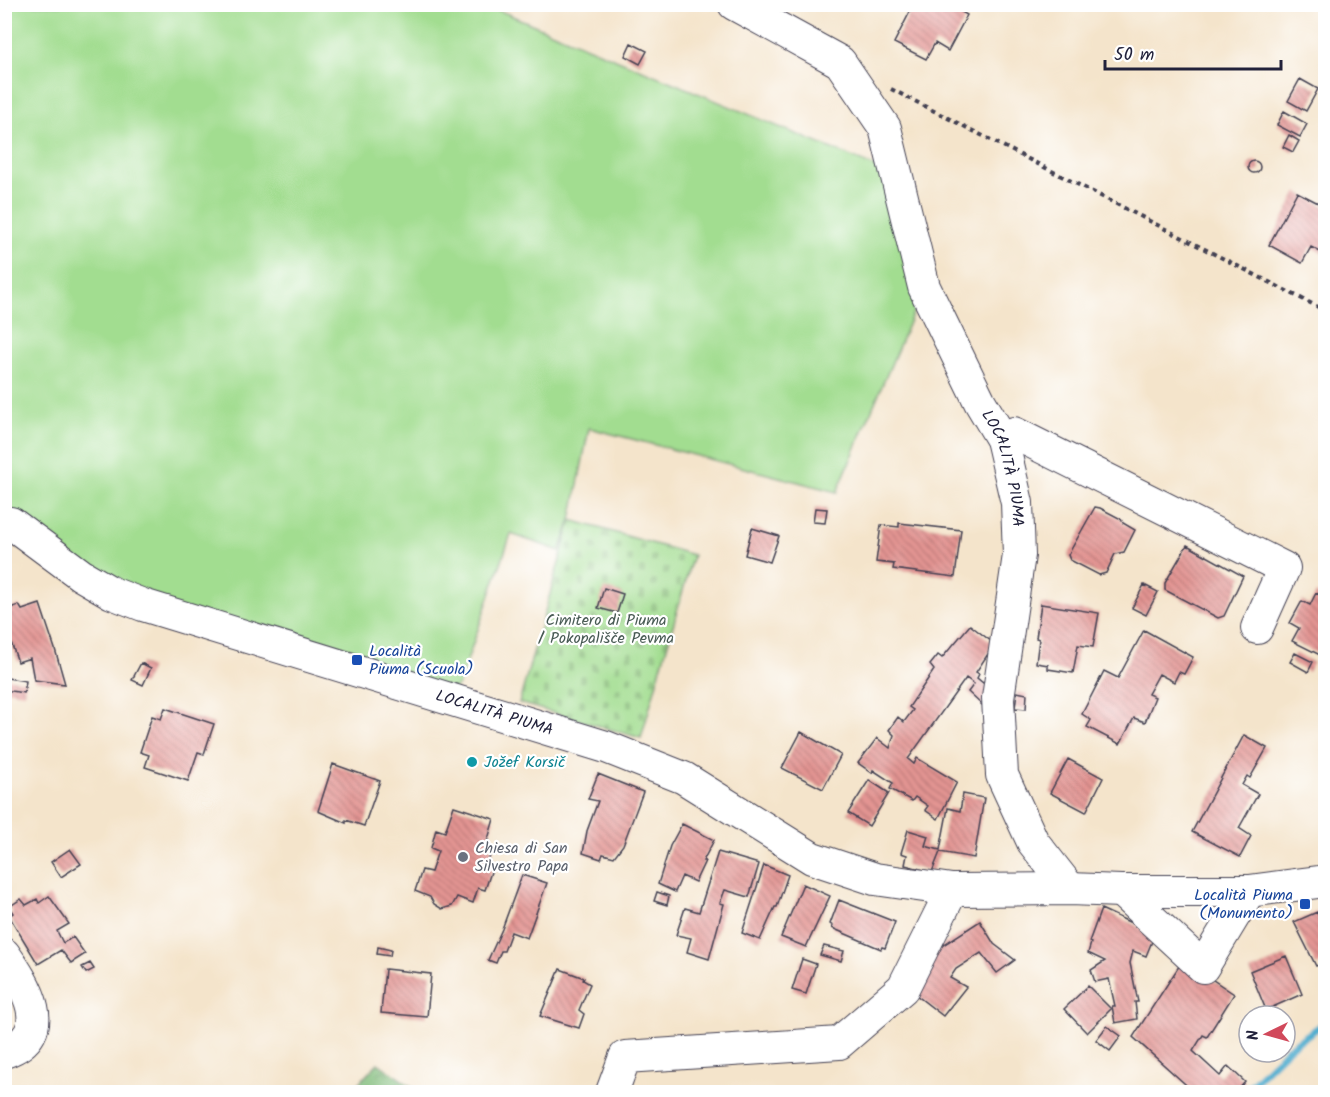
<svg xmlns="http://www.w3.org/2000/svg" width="1330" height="1097" font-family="Kalam,sans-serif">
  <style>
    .grass { fill: #a2dd90; stroke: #628066; stroke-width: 1.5 }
    .forest { fill: url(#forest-crowns); stroke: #526f5a; stroke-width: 1.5 }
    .cemetery { fill: url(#cemetery-stones); stroke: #628066; stroke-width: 1.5 }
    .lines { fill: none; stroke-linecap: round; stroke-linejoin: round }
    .stream { stroke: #51aecf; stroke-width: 7 }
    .building { fill: url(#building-back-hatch) }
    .minor-casing { stroke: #423f51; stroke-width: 34 }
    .path { stroke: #423f51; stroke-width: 4; stroke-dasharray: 4.5 4.5; stroke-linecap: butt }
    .minor { stroke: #fff; stroke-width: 32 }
    .transit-dot { fill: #1a4fb4; stroke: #fff; stroke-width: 2 }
    .culture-dot { fill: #0f9aa8; stroke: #fff; stroke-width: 2 }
    .worship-dot { fill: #6b7280; stroke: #fff; stroke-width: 2 }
    .labels { text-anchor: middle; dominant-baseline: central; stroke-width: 4.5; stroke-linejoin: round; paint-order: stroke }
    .street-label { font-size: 16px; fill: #22223b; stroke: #fff }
    .park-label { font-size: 16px; fill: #485a54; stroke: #fff }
    .transit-label { font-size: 16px; fill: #164399; stroke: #fff; text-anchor: start }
    .culture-label { font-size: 16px; fill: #0d838f; stroke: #fff; text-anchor: start }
    .worship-label { font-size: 16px; fill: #5b616d; stroke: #fff; text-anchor: start }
  </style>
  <defs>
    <pattern id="forest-crowns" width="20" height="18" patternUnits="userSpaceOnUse" patternTransform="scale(1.5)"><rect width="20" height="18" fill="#81bc7a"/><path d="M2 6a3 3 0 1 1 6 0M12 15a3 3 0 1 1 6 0" fill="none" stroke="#699865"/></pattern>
    <pattern id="cemetery-stones" width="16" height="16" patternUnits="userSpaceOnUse" patternTransform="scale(1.5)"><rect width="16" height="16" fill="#a2dd90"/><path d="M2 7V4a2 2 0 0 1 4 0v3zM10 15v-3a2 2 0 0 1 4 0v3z" fill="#8bbd7d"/></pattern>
    <pattern id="building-back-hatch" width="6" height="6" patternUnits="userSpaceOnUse" patternTransform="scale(1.5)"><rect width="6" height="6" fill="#e39492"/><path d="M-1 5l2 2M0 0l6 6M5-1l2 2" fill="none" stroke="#b87878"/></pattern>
  </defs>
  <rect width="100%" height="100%" fill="#fff"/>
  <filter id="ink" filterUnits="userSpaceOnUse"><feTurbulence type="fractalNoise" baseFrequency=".0167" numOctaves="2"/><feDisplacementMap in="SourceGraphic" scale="12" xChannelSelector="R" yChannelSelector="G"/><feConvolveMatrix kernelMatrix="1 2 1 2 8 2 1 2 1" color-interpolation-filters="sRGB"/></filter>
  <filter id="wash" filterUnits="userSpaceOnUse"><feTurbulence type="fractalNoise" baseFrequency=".008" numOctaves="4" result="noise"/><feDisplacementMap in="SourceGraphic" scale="24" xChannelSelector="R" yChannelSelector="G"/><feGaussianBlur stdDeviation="1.35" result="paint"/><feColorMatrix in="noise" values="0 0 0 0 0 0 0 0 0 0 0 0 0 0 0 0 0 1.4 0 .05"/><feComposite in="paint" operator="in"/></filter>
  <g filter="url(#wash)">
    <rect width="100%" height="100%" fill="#f4e4cb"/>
    <!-- grass -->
    <path class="grass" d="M4,5h482l411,171 27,111 -87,205 -248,-64 -18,92 -11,31 -49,-17 -52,150 -12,13 -304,-92 -138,-83z"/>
    <!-- forest -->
    <path class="forest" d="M378,1063l41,29h-65l-2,-2z"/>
    <!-- cemetery -->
    <path class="cemetery" d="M571,520l122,35 -52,183 -122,-35z"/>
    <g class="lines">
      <!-- stream -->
      <path class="stream" d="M1244,1092l46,-45 36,-25"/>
    </g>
    <g id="blocks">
      <!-- building -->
      <path class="building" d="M914,4h34l19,11 -19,36 -13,-8 -9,16 -32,-16z
        M631,43l16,8 -7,13 -15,-8z
        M1300,79l18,10 -12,22 -18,-10z
        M1284,111l23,13 -7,13 -23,-12z
        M1289,135l10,6 -6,11 -10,-5z
        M1248 167a6 6 0 1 1 12 0a6 6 0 1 1-12 0Z
        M1297,192l29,15v48l-15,-8 -9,16 -33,-18z
        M1095,507l5,1 21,11 2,4 12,7 -11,22 -9,2 -9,19 -7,2 -29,-15 -2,-5z
        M815,508l12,1 -2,14 -12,-1z
        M899,523l62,7 -6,47 -62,-8 1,-5 -18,-2 5,-37 18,2z
        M752,528l27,8 -9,26 -25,-7z
        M1187,545l56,31 -19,40 -6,2 -53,-28v-7z
        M1144,585l14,7 -12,23 -14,-7z
        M604,588l19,6 -6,19 -19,-5z
        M1316,593l10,5v60l-34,-17 7,-13 -9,-5 12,-22 8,4z
        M40,604l15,45 10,35 -31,-4 -4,-22 -12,4 -14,-39v-13l15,-5 3,5z
        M1041,604l58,9 -6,34 -15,-2 -5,28 -25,-4v-4l-12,-2 3,-24 -3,-1z
        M970,625l22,17 -4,12 -12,18 3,2 -2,4 12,10 -6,18 -15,-14 6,-8 -8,-6 -58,81 6,5 3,-6 40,24 -19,37 -13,-9 3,-4 -13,-9 -3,4 -22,-12 3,-6 -20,-13 -1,3 -14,-10 19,-25 13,10 4,-13 -5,-5 9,-13 6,5 9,-12 -4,-3 25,-37 -4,-5 8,-10 4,3z
        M1144,630l49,27 -9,17 -5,-2 -5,10 -15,-8 -11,20 7,3 -10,25 -11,-4 -14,26 -33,-17 4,-7 -9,-6 22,-43 14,7z
        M1295,653l18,9 -5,10 -18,-10z
        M141,663l10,5 -8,17 -11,-5z
        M7,678l19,3 -2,12 -20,-3z
        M1017,692l10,2 -1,15 -11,-1z
        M165,708l49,16 -10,30 -6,-2 -10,29 -43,-14 4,-12 -9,-3 12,-36 9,3z
        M801,732l40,23 -18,34 -41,-21z
        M1244,735l23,13 -17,30 -3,-2 -5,9 16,9 -19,34 12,8 -11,21 -48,-25z
        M1068,759l35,19 -17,34 -36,-19z
        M333,764l47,17 -16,45 -18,-6v3l-28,-12z
        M598,774l45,18 -20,53 -9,12 -11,-3 -2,5 -18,-6 4,-22 11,-30 -10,-2z
        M869,780l20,13 -20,33 -21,-13z
        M963,794l21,4 -10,60 -34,-6 -8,20 -27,-7 2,-10 -6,-2 7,-23 20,6 -3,10 15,4 8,-42 12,3z
        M454,806l40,13 -8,27 7,3 -6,14 6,3 -8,24 -7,-2 -5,15 -16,-6 -5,9 -10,3 -8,-5 -4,-7 -15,-6 7,-21 9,2 7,-21 -7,-3 5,-19 9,3z
        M682,824l32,16 -11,21h2l-10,21 -13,-6 -7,16 -17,-8 12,-38z
        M70,849l11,15 -20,13 -10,-15z
        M718,852l41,12 -10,33 -24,-7 -5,13 4,1 -15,55 -22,-7 4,-14 -15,-3 9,-27 14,4z
        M764,865l24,10 -11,32h-2l-15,33 -18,-7z
        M522,875l25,8 -20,55 -16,-6 -7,19h-3l-5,12 -8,-3 14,-31z
        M803,884l27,12 -24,51 -25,-10z
        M657,892l12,4 -2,9 -13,-4z
        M49,896l20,28 -12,7 6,12 10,-6 12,17 -14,9 -10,-13 -23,14 -29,-48 4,-3 -4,-6 12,-8 5,6 11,-6 2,4z
        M839,900l56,22 -10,26 -3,-1 -1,2 -49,-21 1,-2 -3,-2z
        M1101,909l54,25 -9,22 -13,-5 -3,12 8,39h-3l2,17 -22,4 -3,-17h3l-6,-27 -14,3 -4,-12 14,-9 -17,-8 3,-10 -2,-1z
        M1317,912l1,3 8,-3v50l-10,4 -22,-44z
        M980,921l14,23 21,16 -18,13 -16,-20 -25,16 -6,9 16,9 -23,29 -32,-25 29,-44z
        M824,946l20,5 -3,10 -21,-6z
        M378,947l13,3 -1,6 -13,-2z
        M1286,956l16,38 -36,16 -16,-39z
        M802,959l14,5 -10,30 -14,-4z
        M1183,960l51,34 -27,43 -4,-2 -10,16 27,25 8,-10 17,16 -7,8 -13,2h-31l-61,-55z
        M90,963l4,6 -8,4 -4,-6z
        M385,969l46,5 -4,43 -46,-4z
        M560,969l24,9 -1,2 7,4 -11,26 5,4 -5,14 -39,-12z
        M1088,986l23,23 -24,24 -23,-24z
        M1107,1026l14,10 -11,15 -14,-11z"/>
    </g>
  </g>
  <g filter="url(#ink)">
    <use href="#blocks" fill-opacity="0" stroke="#423f51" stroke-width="1.5"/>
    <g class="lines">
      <defs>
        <g id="minor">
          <path id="s1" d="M734,4l106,58 45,66 39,159 56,115 22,37 15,64 2,52 -21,143 4,77 31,67 37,47"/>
          <path d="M1002,439l12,-6 270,135 -27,60"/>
          <path id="s2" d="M4,522l7,1 70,52 31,18 31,12 463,142 78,31 128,80 63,21 77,11 118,-1 51,2h128l77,-10"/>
          <path d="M1121,891l82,76 46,-76"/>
          <path d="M4,954c21,30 54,80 0,98"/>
          <path d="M612,1092l13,-35 214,-14 64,-55 49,-98"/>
        </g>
      </defs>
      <!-- minor casing -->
      <use href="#minor" class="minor-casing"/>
      <!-- path -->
      <path class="path" d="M891,89l435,222"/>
      <!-- minor -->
      <use href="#minor" class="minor"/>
    </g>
  </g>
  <!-- markers -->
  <g class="transit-dot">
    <rect x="351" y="654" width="12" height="12" rx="3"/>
    <rect x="1299" y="898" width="12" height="12" rx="3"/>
  </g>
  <circle class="culture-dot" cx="472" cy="762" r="6"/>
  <circle class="worship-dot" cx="463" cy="857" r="6"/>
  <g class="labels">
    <!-- street labels -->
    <g class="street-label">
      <text stroke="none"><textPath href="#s1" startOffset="564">LOCALITÀ PIUMA</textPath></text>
      <text stroke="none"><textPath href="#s2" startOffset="531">LOCALITÀ PIUMA</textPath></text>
    </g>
    <!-- park labels -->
    <g class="park-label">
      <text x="606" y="620">Cimitero di Piuma<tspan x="606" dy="18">/ Pokopališče Pevma</tspan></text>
    </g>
    <!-- transit labels -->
    <g class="transit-label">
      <text x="369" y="651">Località<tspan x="369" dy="18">Piuma (Scuola)</tspan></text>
      <text x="1293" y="895" text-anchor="end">Località Piuma<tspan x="1293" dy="18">(Monumento)</tspan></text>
    </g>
    <!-- culture labels -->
    <g class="culture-label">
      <text x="484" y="762">Jožef Korsič</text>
    </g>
    <!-- worship labels -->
    <g class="worship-label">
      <text x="475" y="848">Chiesa di San<tspan x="475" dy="18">Silvestro Papa</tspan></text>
    </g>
  </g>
  <!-- margin -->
  <rect width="1330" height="1097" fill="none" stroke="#fff" stroke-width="24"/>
  <!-- north arrow -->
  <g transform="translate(1267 1034) rotate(265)"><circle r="28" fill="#ffffff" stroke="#a7a7b1" stroke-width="1.5"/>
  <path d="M0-4.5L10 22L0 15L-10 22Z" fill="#d1495b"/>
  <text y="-9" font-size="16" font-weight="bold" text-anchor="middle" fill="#22223b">N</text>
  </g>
  <!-- scale -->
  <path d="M1105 60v9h176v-9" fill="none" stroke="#22223b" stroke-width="3"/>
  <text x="1114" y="60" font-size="18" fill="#22223b" stroke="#ffffff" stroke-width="4.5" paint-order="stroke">50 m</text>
</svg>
